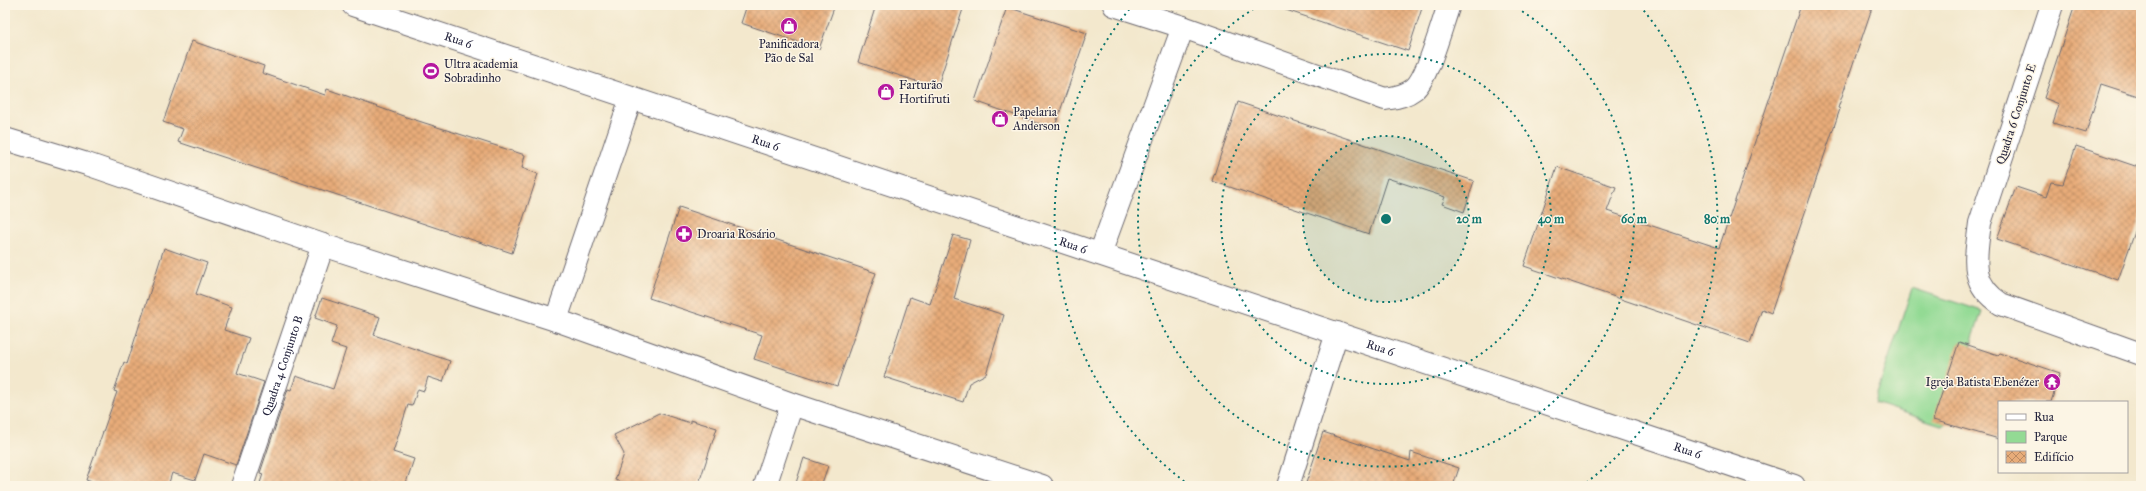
<svg xmlns="http://www.w3.org/2000/svg" width="2146" height="491" font-family="'IM FELL Great Primer',serif">
  <style>
    .park { fill: #93da94; stroke: #5a7e68 }
    .building { fill: url(#building-cross-hatch) }
    .lines { fill: none; stroke-linecap: round; stroke-linejoin: round }
    .minor-casing { stroke: #6b676e; stroke-width: 24 }
    .tertiary-casing { stroke: #6b676e; stroke-width: 24 }
    .minor { stroke: #fff; stroke-width: 22 }
    .tertiary { stroke: #fff; stroke-width: 22 }
    .ring { fill: none; stroke: #0f766e; stroke-width: 2; stroke-dasharray: 2 4 }
    .labels { text-anchor: middle; dominant-baseline: central; stroke-width: 3; stroke-linejoin: round; paint-order: stroke }
    .street-label { font-size: 12px; fill: #22223b; stroke: #fcf5e5 }
    .poi-label { font-size: 12px; fill: #22223b; stroke: #fcf5e5; text-anchor: start }
    .centre { fill: #0f766e; stroke: #fcf5e5; stroke-width: 2 }
    .ring-label { font-size: 12px; text-anchor: middle; font-weight: bold; fill: #0f766e; stroke: #fcf5e5; stroke-width: 3; stroke-linejoin: round; paint-order: stroke }
  </style>
  <defs>
    <pattern id="building-cross-hatch" width="8" height="8" patternUnits="userSpaceOnUse"><rect width="8" height="8" fill="#e8ac79"/><path d="M0 0l8 8M0 8l8-8" fill="none" stroke="#bc8c64"/></pattern>
  </defs>
  <rect width="100%" height="100%" fill="#fcf5e5"/>
  <filter id="ink" filterUnits="userSpaceOnUse"><feTurbulence type="fractalNoise" baseFrequency=".025" numOctaves="2"/><feDisplacementMap in="SourceGraphic" scale="8" xChannelSelector="R" yChannelSelector="G"/><feConvolveMatrix kernelMatrix="1 2 1 2 8 2 1 2 1" color-interpolation-filters="sRGB"/></filter>
  <filter id="wash" filterUnits="userSpaceOnUse"><feTurbulence type="fractalNoise" baseFrequency=".012" numOctaves="4" result="noise"/><feDisplacementMap in="SourceGraphic" scale="16" xChannelSelector="R" yChannelSelector="G"/><feGaussianBlur stdDeviation="0.9" result="paint"/><feColorMatrix in="noise" values="0 0 0 0 0 0 0 0 0 0 0 0 0 0 0 0 0 1.4 0 .05"/><feComposite in="paint" operator="in"/></filter>
  <g filter="url(#wash)">
    <rect width="100%" height="100%" fill="#f3e8cd"/>
    <!-- park -->
    <path class="park" d="M1912,288l70,23 -38,115 -70,-23z"/>
    <g id="blocks">
      <!-- building -->
      <path class="building" d="M747,5h88l-16,44 -78,-26z
        M876,5h73l14,4 -26,79 -79,-26z
        M1284,5h139l-15,46 -125,-42z
        M1801,5h72l-35,103 2,1 -69,204 -9,-4 -12,34 -226,-77 33,-99 59,20 -9,24 112,37z
        M2075,5h66v92l-40,-13 -15,49 -33,-10 6,-19 -15,-6z
        M1007,7l80,26 -33,96 -79,-28z
        M192,41l72,25 -2,7 63,22 2,-6 79,28 119,38 -3,13 16,6 -26,79 -334,-111 5,-13 -20,-7z
        M1238,102l236,79 -10,31 -22,-8 3,-7 -58,-19 -18,56 -157,-53z
        M2076,146l65,22v47l-23,65 -121,-41 19,-52 30,10 5,-15 12,2z
        M679,207l197,66 -39,113 -83,-27 8,-24 -113,-37z
        M953,235l17,5 -16,59 50,16 -18,59 -17,9 -6,19 -79,-25 26,-80 20,7z
        M164,248l43,15 -11,31 36,13 -8,23 25,8 -12,35 27,9 -28,83 -32,-11 -9,26 -23,-7 -4,13h-65l-17,-6 31,-88 -3,-1 10,-29 3,2z
        M322,298l58,19 -6,18 76,26 -7,21 -15,-5 -4,14 -6,-2 -6,17 -4,-1 -15,47 21,7 -9,27h-146l4,-12 -3,-1 28,-84 3,1 5,-14 37,13 13,-40 -15,-5 6,-18 -22,-8z
        M1959,342l39,13 2,-2 60,20 -9,29h-52v37l-66,-19z
        M659,413l31,10v-3l27,8 -19,58h-64l-19,-6 9,-26 -10,-19z
        M1323,432l87,29 1,-9 48,16 -6,18h-148z
        M804,458l24,8 -7,20h-26z"/>
    </g>
  </g>
  <g filter="url(#ink)">
    <use href="#blocks" fill-opacity="0" stroke="#6b676e" stroke-width="1"/>
    <g class="lines">
      <defs>
        <g id="minor">
          <path d="M1114,5l69,22 202,72c11,-2 20,-3 29,-10 14,-11 28,-65 35,-84"/>
          <path d="M2052,5l-72,218c-4,34 -12,60 21,81l140,50"/>
          <path d="M5,139l82,25 236,81 233,75 236,84 250,82"/>
          <path d="M1100,254l83,-227"/>
          <path d="M556,320l75,-222"/>
          <path id="s1" d="M242,486l81,-241"/>
          <path d="M765,486l27,-82"/>
          <path d="M1288,486l49,-153"/>
        </g>
        <g id="tertiary">
          <path id="s2" d="M353,5l1441,481"/>
        </g>
      </defs>
      <!-- minor casing -->
      <use href="#minor" class="minor-casing"/>
      <!-- tertiary casing -->
      <use href="#tertiary" class="tertiary-casing"/>
      <!-- minor -->
      <use href="#minor" class="minor"/>
      <!-- tertiary -->
      <use href="#tertiary" class="tertiary"/>
    </g>
  </g>
  <!-- distance rings -->
  <circle cx="1386" cy="219" r="83" fill="#0f766e" fill-opacity=".12"/>
  <g class="ring">
    <circle cx="1386" cy="219" r="83"/>
    <circle cx="1386" cy="219" r="165"/>
    <path d="M1512 5A248 248 0 1 1 1260 5"/>
    <path d="M1189 485A331 331 0 0 1 1132 6M1640 6A331 331 0 0 1 1583 485"/>
  </g>
  <!-- icons -->
  <defs>
    <symbol id="shop-disc" viewBox="-11 -11 22 22"><circle r="9.5" fill="#b5179e" stroke="#fcf5e5"/><path d="M-5-2.5h2.3a2.7 3.5 0 0 1 5.4 0H5L5.5 6h-11ZM-1.5-2.5h3a1.5 2.3 0 0 0-3 0Z" fill="#fff"/></symbol>
    <symbol id="stadium-disc" viewBox="-11 -11 22 22"><circle r="9.5" fill="#b5179e" stroke="#fcf5e5"/><path d="M0-5a6.5 5 0 1 0 0 10a6.5 5 0 1 0 0-10ZM-3.5-1.8h7v3.6h-7Z" fill="#fff"/></symbol>
    <symbol id="pharmacy-disc" viewBox="-11 -11 22 22"><circle r="9.5" fill="#b5179e" stroke="#fcf5e5"/><path d="M-2-6h4v4h4v4h-4v4h-4v-4h-4v-4h4Z" fill="#fff"/></symbol>
    <symbol id="temple-disc" viewBox="-11 -11 22 22"><circle r="9.5" fill="#b5179e" stroke="#fcf5e5"/><path d="M0-6L5-2H3V0L6.5 2.5H4V6H1.5V3h-3V6H-4V2.5H-6.5L-3 0V-2H-5Z" fill="#fff"/></symbol>
  </defs>
  <g fill-rule="evenodd">
    <use href="#shop-disc" x="779" y="16" width="20" height="20"/>
    <use href="#stadium-disc" x="421" y="61" width="20" height="20"/>
    <use href="#shop-disc" x="876" y="82" width="20" height="20"/>
    <use href="#shop-disc" x="990" y="109" width="20" height="20"/>
    <use href="#pharmacy-disc" x="674" y="224" width="20" height="20"/>
    <use href="#temple-disc" x="2042" y="372" width="20" height="20"/>
  </g>
  <g class="labels">
    <!-- street labels -->
    <g class="street-label">
      <text stroke="none"><textPath href="#s2" startOffset="111">Rua 6</textPath></text>
      <text transform="translate(2016 114) rotate(-72)">Quadra 6 Conjunto E</text>
      <text stroke="none"><textPath href="#s2" startOffset="435">Rua 6</textPath></text>
      <text stroke="none"><textPath href="#s2" startOffset="759">Rua 6</textPath></text>
      <text stroke="none"><textPath href="#s2" startOffset="1083">Rua 6</textPath></text>
      <text stroke="none"><textPath href="#s1" startOffset="127">Quadra 4 Conjunto B</textPath></text>
      <text stroke="none"><textPath href="#s2" startOffset="1407">Rua 6</textPath></text>
    </g>
    <!-- poi labels -->
    <g class="poi-label">
      <text x="789" y="44" text-anchor="middle">Panificadora<tspan x="789" dy="14">Pão de Sal</tspan></text>
      <text x="444" y="64">Ultra academia<tspan x="444" dy="14">Sobradinho</tspan></text>
      <text x="899" y="85">Farturão<tspan x="899" dy="14">Hortifruti</tspan></text>
      <text x="1013" y="112">Papelaria<tspan x="1013" dy="14">Anderson</tspan></text>
      <text x="697" y="234">Droaria Rosário</text>
      <text x="2039" y="382" text-anchor="end">Igreja Batista Ebenézer</text>
    </g>
  </g>
  <circle cx="1386" cy="219" r="6" class="centre"/>
  <g class="ring-label">
    <text x="1469" y="223">20 m</text>
    <text x="1551" y="223">40 m</text>
    <text x="1634" y="223">60 m</text>
    <text x="1717" y="223">80 m</text>
  </g>
  <!-- margin -->
  <rect width="2146" height="491" fill="none" stroke="#fcf5e5" stroke-width="20"/>
  <!-- legend -->
  <rect x="1998" y="401" width="130" height="72" fill="#fcf5e5" stroke="#a5a1a1"/>
  <rect x="2006" y="414" width="20" height="6" fill="#ffffff" stroke="#a5a1a1"/>
  <text x="2034" y="421" font-size="12" fill="#22223b">Rua</text>
  <rect x="2006" y="431" width="20" height="12" fill="#93da94" stroke="#a5a1a1"/>
  <text x="2034" y="441" font-size="12" fill="#22223b">Parque</text>
  <rect x="2006" y="451" width="20" height="12" fill="url(#building-cross-hatch)" stroke="#a5a1a1"/>
  <text x="2034" y="461" font-size="12" fill="#22223b">Edifício</text>
</svg>
